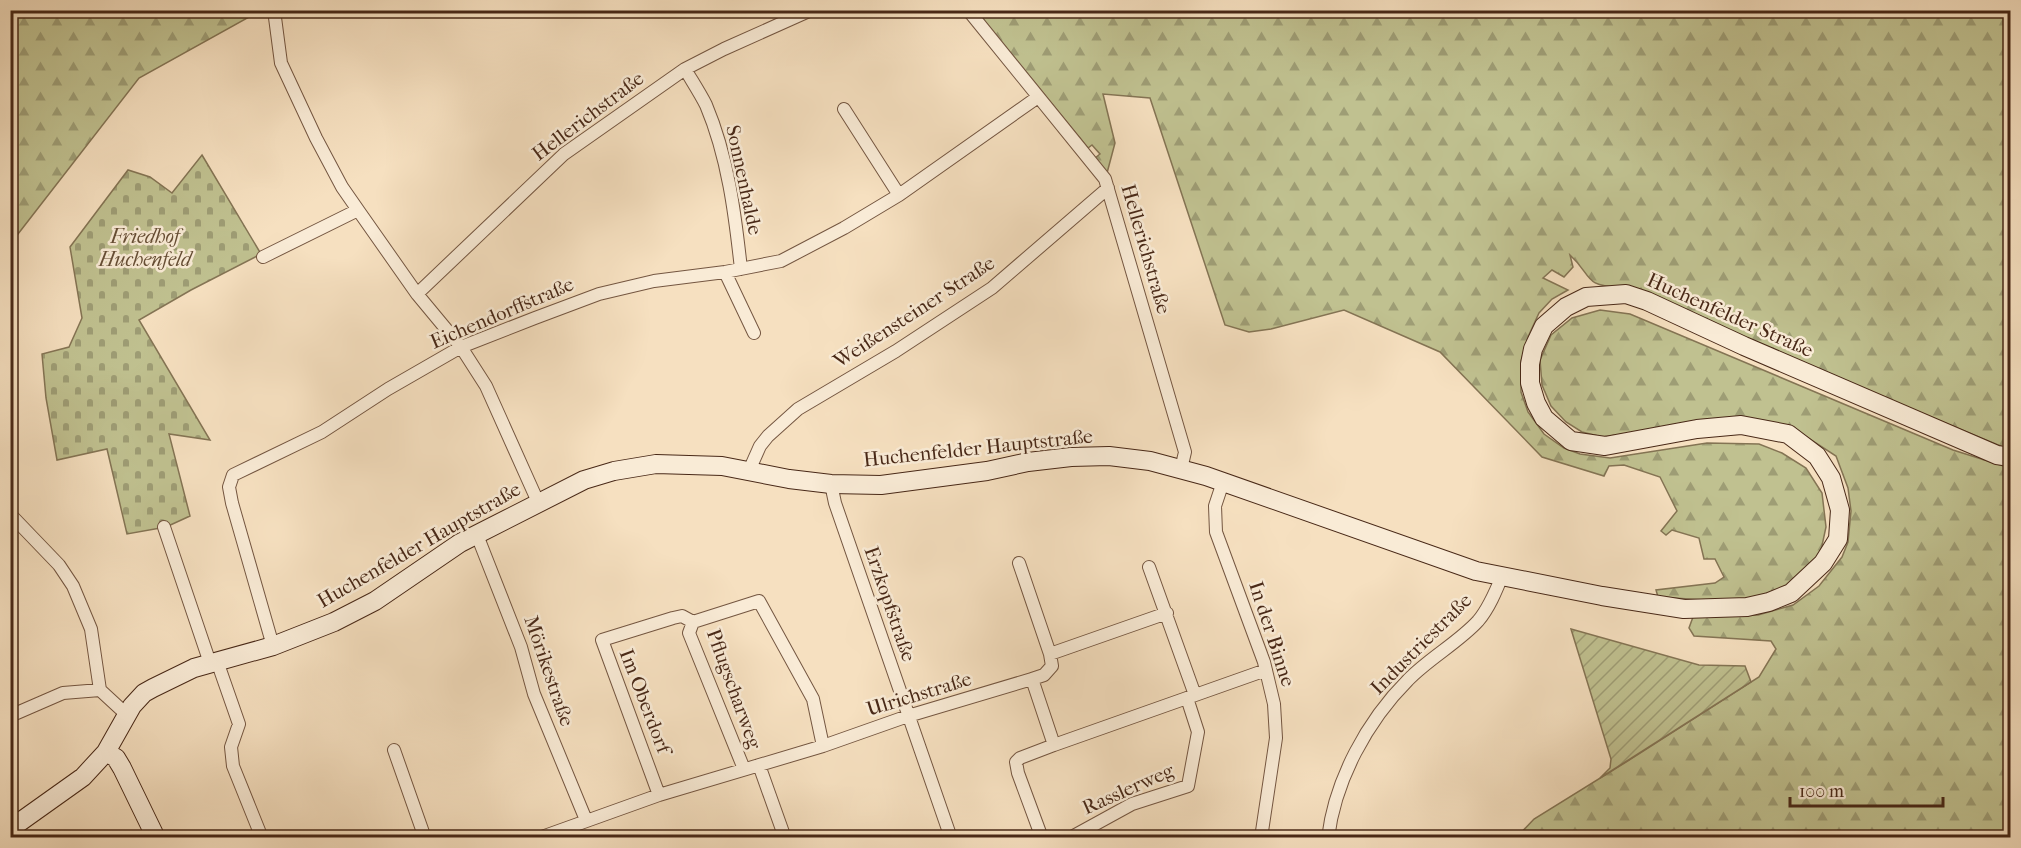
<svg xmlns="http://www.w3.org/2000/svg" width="2021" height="848" font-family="'IM FELL French Canon',serif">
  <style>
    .forest { fill: url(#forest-firs); stroke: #847454; stroke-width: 1.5 }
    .cemetery { fill: url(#cemetery-stones); stroke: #847454; stroke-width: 1.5 }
    .garden { fill: url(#garden-furrows); stroke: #847454; stroke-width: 1.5 }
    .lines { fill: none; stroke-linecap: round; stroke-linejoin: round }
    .street-casing { stroke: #745641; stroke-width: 14 }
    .secondary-casing { stroke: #482817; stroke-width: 20 }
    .street { stroke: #f9ebd6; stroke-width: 12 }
    .secondary { stroke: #f9ebd6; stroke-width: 18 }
    .labels { text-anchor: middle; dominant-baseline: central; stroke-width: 5; stroke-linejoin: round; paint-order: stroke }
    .street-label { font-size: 20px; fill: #482817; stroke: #f9ebd6 }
    .park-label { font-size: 20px; font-style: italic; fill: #664e35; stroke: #f9ebd6 }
  </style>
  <defs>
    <pattern id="forest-firs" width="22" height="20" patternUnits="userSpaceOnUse" patternTransform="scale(1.5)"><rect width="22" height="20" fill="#c0c190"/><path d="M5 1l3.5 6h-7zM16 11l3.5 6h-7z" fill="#9e9d75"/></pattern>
    <pattern id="cemetery-stones" width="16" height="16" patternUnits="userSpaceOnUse" patternTransform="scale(1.5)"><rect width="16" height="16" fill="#c0c190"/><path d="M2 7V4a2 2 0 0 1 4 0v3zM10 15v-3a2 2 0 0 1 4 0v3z" fill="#9e9d75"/></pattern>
    <pattern id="garden-furrows" width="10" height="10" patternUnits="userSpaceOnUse" patternTransform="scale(1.5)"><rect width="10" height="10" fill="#c0c190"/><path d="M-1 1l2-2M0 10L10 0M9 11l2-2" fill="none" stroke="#9e9d75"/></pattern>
  </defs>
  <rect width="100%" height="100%" fill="#f6e0c0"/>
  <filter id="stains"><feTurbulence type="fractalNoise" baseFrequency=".00333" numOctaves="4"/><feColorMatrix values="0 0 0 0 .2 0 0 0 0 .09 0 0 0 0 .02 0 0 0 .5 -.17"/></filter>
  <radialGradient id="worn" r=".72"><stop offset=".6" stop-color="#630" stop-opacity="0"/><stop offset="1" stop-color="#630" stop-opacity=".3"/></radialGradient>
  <!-- forest -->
  <path class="forest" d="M11,10h249v1l-121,67 -128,165z
    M976,11h1034v439l-391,-163c-36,-1 -26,-11 -49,-32l3,12 -9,10 -12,-7 -9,8 25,12 -16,9 -13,14 -11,24 -7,24v31l7,20 16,22 20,14 16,6 30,4 97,-15 52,1 23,9 24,15 16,25 4,34 -6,28 -27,30 -46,15 -27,1 -62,-4 -2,-7 59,-7 9,-6 -9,-18h-11l-5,-21 -27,-8 -6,5 -5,-4 16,-20 -17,-34 -36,-12 -15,1 -5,10 -62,-19 -102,-105 -96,-42 -73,19 -22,3 -24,-7 -75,-227 -47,-4 12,49 -8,30 -12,-15 5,-4 -8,-9 -4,3z
    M1600,310l30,4 323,136 57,18v369l-494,1 18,-19 92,-57 133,-85 17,-28 -5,-8 -77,-5 -5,-8 4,-11 65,-2 35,-10 26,-19 23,-29 6,-15 3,-31 -3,-23 -12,-32 -34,-22 -30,-12 -42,-3 -128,18 -20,-5 -16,-10 -15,-16 -9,-21 -2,-25 11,-25 21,-17z"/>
  <!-- cemetery -->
  <path class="cemetery" d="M202,155l59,99 -70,36 -52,30 71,120 -41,-6 21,82 -24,11 -39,7 -20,-85 -50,11 -11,-62 -4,-44 27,-7 13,-29 -12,-71 58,-77 22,7 22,16z"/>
  <!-- garden -->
  <path class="garden" d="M1571,629l128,36 46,1 6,16 -151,96 10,-10 1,-9z"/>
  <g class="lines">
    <defs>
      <path id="street" d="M274,10l7,53 35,75 26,49 16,23
        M968,10l137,169 80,273 -4,17
        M685,69c7,12 15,24 21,36 22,52 29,109 35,164
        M844,109l55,86
        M263,257l95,-47 59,84 44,53 25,39 52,116
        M725,272l29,61
        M417,294l147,-140 121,-85 39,-20 87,-39
        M751,473l1,-9 8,-18 8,-10 30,-27 98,-58 96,-63 116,-100
        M1223,482l-8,24 1,26 48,130 10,42 2,34 -15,100
        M831,484l4,19 116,335
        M10,514l49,51 14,21 18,43 9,61
        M164,527l46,136
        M477,535l44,112 13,47 52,126
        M1019,563l31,91 117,-41
        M1149,567l46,128
        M693,622l-4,11 55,136
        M273,646l-41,-143 -3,-16 4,-12 89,-43 66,-43 73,-42 74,-29 64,-24 55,-13 71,-9 56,-11 63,-33 55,-33 139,-98
        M217,661l22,63 -8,23 2,19 29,72
        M1032,679l12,-4 8,-9 -2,-12
        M10,716l53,-23 37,-3 26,24
        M394,750l31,88
        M759,765l26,73
        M659,795l-57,-155 71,-22 9,-2 11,6 66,-21 54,98 10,47
        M539,838l120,-43 164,-49 85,-30 124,-37 22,66 212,-75
        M1042,838l-24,-65 -2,-11 4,-4 34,-13
        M1070,838l62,-34 56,-18 10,-54 -11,-34
        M1328,838c7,-58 39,-117 80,-158 20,-21 51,-38 70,-59 11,-13 18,-30 24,-45"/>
      <path id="secondary" d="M106,752l10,6 6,10 34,70
        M10,829l73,-52 23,-25 26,-46 12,-13 9,-5 41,-20 79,-22 61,-24 41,-21 85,-58 124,-63 30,-9 42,-7 66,2 67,13 42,5 50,1 106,-14 41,-9 43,-5 38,-1 41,5 56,15 270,95 126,25 82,13 63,-2 22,-5 22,-9 32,-30 15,-24 2,-29 -9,-32 -14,-22 -29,-22 -47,-9 -44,4 -92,17 -34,-5 -27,-23 -8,-15 -6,-20v-19l3,-15 11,-23 22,-19 20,-10 40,-3 21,7 97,45 253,109 13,2"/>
    </defs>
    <!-- street casing -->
    <use href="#street" class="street-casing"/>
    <!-- secondary casing -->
    <use href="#secondary" class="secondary-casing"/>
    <!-- street -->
    <use href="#street" class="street"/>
    <!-- secondary -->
    <use href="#secondary" class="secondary"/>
  </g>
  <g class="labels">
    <!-- street labels -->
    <g class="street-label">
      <text transform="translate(588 116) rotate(-37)">Hellerichstraße</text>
      <text transform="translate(744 180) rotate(78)">Sonnenhalde</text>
      <text transform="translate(1146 249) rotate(74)">Hellerichstraße</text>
      <text transform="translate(914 312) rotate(-33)">Weißensteiner Straße</text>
      <text transform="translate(502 313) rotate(-23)">Eichendorffstraße</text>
      <text transform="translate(1730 315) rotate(24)">Huchenfelder Straße</text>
      <text transform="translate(978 448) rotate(-6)">Huchenfelder Hauptstraße</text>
      <text transform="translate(419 545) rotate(-30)">Huchenfelder Hauptstraße</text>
      <text transform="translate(890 604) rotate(71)">Erzkopfstraße</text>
      <text transform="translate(1272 634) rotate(72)">In der Binne</text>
      <text transform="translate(1421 644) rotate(-45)">Industriestraße</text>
      <text transform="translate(549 671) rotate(71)">Mörikestraße</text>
      <text transform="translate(734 689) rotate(70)">Pflugscharweg</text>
      <text transform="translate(919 694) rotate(-17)">Ulrichstraße</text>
      <text transform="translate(645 701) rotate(69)">Im Oberdorf</text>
      <text transform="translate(1128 789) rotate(-24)">Rasslerweg</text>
    </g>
    <!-- park labels -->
    <g class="park-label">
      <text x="145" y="236">Friedhof<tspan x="145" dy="23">Huchenfeld</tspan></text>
    </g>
  </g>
  <!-- margin -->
  <rect width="2021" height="848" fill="none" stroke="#f6e0c0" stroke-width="36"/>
  <rect x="12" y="12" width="1997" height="824" fill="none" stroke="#482817" stroke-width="3"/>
  <rect x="18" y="18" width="1985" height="812" fill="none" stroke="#482817" stroke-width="1.5"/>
  <!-- scale -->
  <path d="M1790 797v9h153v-9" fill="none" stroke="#482817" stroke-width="3"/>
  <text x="1799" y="797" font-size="18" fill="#482817" stroke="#f9ebd6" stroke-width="4.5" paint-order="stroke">100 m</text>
  <rect width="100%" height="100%" filter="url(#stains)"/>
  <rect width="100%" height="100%" fill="url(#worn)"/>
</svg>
